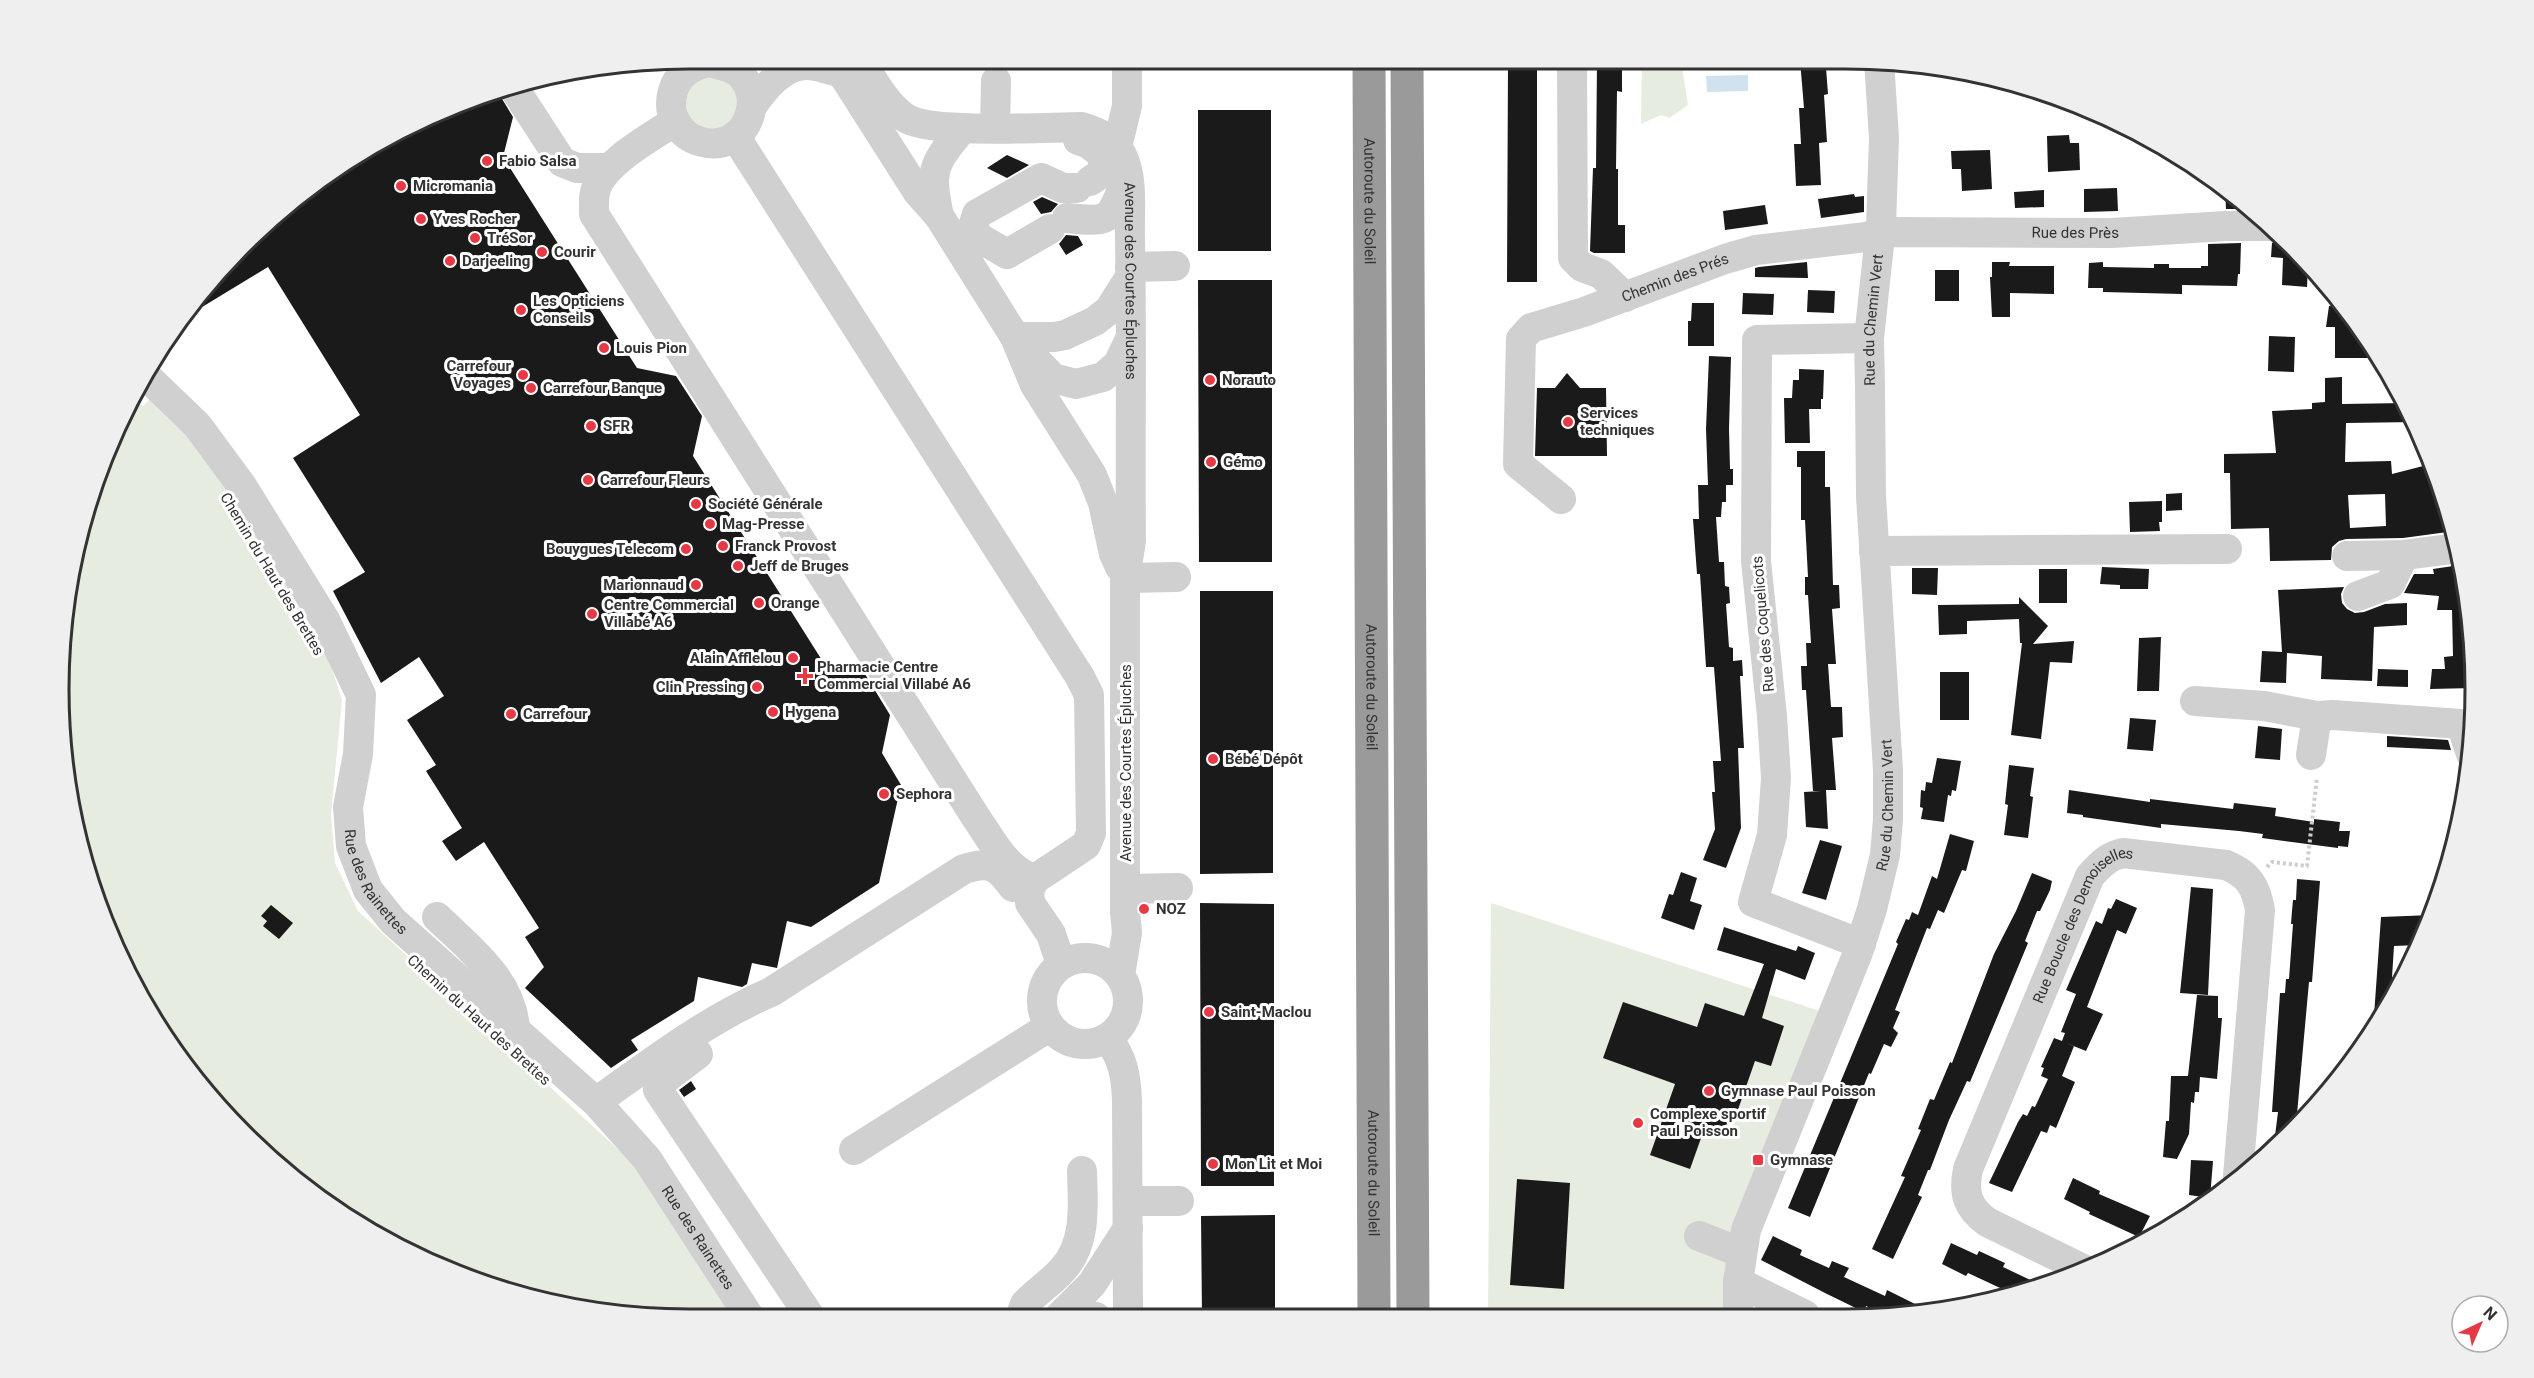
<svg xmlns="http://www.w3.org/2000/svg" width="2534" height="1378" font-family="Roboto,sans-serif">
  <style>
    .green { fill: #e6ecdf }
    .water { fill: #cfe2ee }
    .building { fill: #1a1a1a; fill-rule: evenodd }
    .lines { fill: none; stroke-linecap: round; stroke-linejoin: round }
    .path { stroke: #cdcdcd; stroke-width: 4; stroke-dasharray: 3 3; stroke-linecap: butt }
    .minor { stroke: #d0d0d0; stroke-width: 30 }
    .highway { stroke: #9a9a9a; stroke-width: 33 }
    .poi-dot { fill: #e63946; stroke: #fff; stroke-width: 2 }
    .labels { text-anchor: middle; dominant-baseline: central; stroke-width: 6; stroke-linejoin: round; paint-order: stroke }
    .poi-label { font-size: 15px; font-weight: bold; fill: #333; stroke: #fff; text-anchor: start }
    .street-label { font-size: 15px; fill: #333; stroke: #fff }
    .rim { fill: none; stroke: #333; stroke-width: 3 }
  </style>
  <rect width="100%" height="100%" fill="#fff"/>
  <!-- green -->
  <path class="green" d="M1642,60h39l7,45 -19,13 -8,-3 -20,9z
    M704,75l25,5 11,24 -13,23 -17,4 -22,-13 -4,-25z
    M155,394l78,101 95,162 14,43 -11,114 4,49 23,48 276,253 98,154h-84l-123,-20 -151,-63 -69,-46 -90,-84 -50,-66 -58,-108 -27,-79 -20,-121v-84l20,-121 27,-79 26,-49 10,8z
    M1491,903l341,112 -100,300 -244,1z"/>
  <!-- water -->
  <path class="water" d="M1748,75v16l-41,1 -1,-16z"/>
  <!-- building -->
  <path class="building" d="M1597,60h25v32l-5,-1 -1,78h2v56h7v28h-31l-4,-2 3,-83h3z
    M1800,60h23l1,8h2l2,26 -4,1 3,47 -8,1 2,42 -25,1 -2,-42h7l-2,-36h5z
    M1508,62h29v220h-30z
    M496,89l17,28 -10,40 134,211 39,8 26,40 -9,40 132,209 40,9 25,41 -8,38 19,32 -22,98 -68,44 -24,-6 -10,47 -25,-5 -5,21 -5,3 -44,-10 -4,24 -63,39 7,10 -27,18 -86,-80 19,-21 -19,-30 14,-9 -55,-86 -28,19 -14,-20 20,-13 -36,-57 10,-6 -29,-45 37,-24 -25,-39 -38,26 -48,-92 32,-19 -72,-114 67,-43 -92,-148 -89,54 36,-48 90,-84 69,-46z
    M1198,110h73v141h-73z
    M2069,135l1,8h9l1,27 -32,2 -1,-36z
    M1990,150l2,39 -30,2 -1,-22h-9l-1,-18z
    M1007,155l22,10 -22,13 -20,-10z
    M2117,188l1,23 -34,1v-23z
    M2225,189l17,13v7h-16z
    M2044,190v17l-29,1 -1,-16z
    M1854,194l1,3 9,-1v16l-43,6 -3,-19z
    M1042,197l16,7 -7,8 -10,2 -8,-12z
    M1765,205l3,19 -43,6 -2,-19z
    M1066,235l12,1 5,9 -17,10 -7,-11z
    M2284,240l24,25 -1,22 -25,-2 1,-27 -12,-1 1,-14z
    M2241,243l-1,31h-2l-1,12 -55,-1v9l-79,-2v-4h-15l1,-25 14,-1v5l51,1v-4h15v4h32v-2h7v-22z
    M1807,262l1,16 -53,-1v-9l4,-1z
    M1992,262h18l-1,4h45v28l-44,-1v24h-18l-2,-40h2z
    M1935,270h24v31h-24z
    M1198,280h74v282h-73z
    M1808,290l27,1 -1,22 -27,-1z
    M1743,293l31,1 -1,21 -31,-1z
    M1692,303h22v43h-26v-25h3z
    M2329,306l17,1 9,13 -2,13h9l16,25h-43v-31h-9z
    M2269,336l26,1 -1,35 -26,-1z
    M1709,356l22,1 -2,72 1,40h3v16h-7v17h-4l-1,15h-5l3,45h5l1,24 4,1 1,16 -4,1 3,43 4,1v13l9,-1 1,16h-3l4,72h-6l3,80 -15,40 -23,-8 12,-31 -3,-37h3l-2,-31h8l-7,-94h-8l-6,-93h-3l-4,-55h6l-1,-34h10l-2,-56z
    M1799,369l25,1 -1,29h-2v10h-12l1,34h-25l-1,-45h8l1,-18h6z
    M1567,373l13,15h26l1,68h-72l2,-68h18z
    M2342,377v27l64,-1 9,19 -69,1 -1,39 46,-1 1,13 39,-10 24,67 -52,7 -57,1 -7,2 -7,6 -1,13 -61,1 -1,-33 -38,1 -1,-56h-6v-19l52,-1 -4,-42 40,-2v-6l13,-1v-24zM2385,494l1,32 -36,2 -2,-33z
    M1797,451h28v36h5l3,98h6l1,23 -8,1 4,55h-8l3,43h11l1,30 -11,1 4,52h-10l2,39 -22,-2 -2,-35 17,-1h-8l-7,-101h-4l-1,-24h6l-1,-23h5l-3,-48h-3v-18h3l-3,-57h-4v-53h-4z
    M2182,493v17l-16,1v-17z
    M2162,501v21h-3l1,9 -30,1 -1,-30z
    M2460,565l14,82 -1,41 -43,1 2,-20h13l-1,-12 9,-1 -1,-46h-15l2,-14 -35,-3 10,-19h20l-1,-5z
    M2102,567l47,2 -1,20h-28v-4l-20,-1z
    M1912,568h26l-1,27 -25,-1z
    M2039,569h28v34h-28z
    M2344,587l-3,7 1,9 5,6 8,4 9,-1 21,-8 22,-1v22l-33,2 -2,54 -51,-2 1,-23 -35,-3 -1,30 -26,-1 2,-31 20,1 -4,-62z
    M1200,591h73v282l-73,1z
    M2019,597l29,29 -15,18 41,-3 -2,22 -22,-1 -9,77 -30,-4 11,-92h-2l-1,-24 -52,2v13l-28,1 -1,-30 81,-1z
    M2161,637l-2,54h-22l2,-53z
    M2378,669l30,1v17l-31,-1z
    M1940,672h29v48h-29z
    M2130,718l26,2 -3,31 -26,-2z
    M2258,726l24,3 -2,31 -25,-2z
    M2387,736l61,4 3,10 -64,-3z
    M1937,758l24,3 -5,30 -4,-1 -1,6 -3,-1 -4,27 -23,-3 2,-11 -3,-1 1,-17 4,1 1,-9 6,1z
    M2009,765l25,3 -4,28 3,1 -5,41 -24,-3 4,-30 -3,-1z
    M2069,790l81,12v-3l83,10 1,-6 42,5 -1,8 39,6v-3l26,3 -1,9h11l-2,16 -10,-1v2l-76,-10 1,-4 -24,-3 -78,-7v4l-78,-11v-2l-16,-2z
    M1950,834l24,7 -8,30 -4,-1 -18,43 -6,-3 -8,19 -3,-1 -32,82 5,2 -7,16 5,5 -7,14 -7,-3 -13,30 -2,-1 -59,144 -22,-9 110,-264 -2,-2 10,-23 3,1 3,-8 6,3 14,-39 5,3z
    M1820,840l22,6 -16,54 -24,-7z
    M1681,872l16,6 -7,23 12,4 -8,25 -33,-12 8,-24 4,1z
    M2032,873l20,8 -2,9 -10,21h-3l-12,30 3,2 -22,53 -36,86 -3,-1 -18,39 -19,50h-2l-10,25 4,2 -29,62 -21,-10 33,-72 -4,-1 20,-46 -3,-1 12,-30 4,1 16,-38 2,1 42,-109 22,-43z
    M2297,879l23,2 -8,101h-3l-13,143 -22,19 4,-32h-6l8,-119h5l1,-14h3l4,-55h-2l1,-13 1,-11h3z
    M2191,887l22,2 -5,106 -28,-2z
    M2116,899l21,9 -11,26 -9,-4 -30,77 16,7 -17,37 -20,-8 8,3 -12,30 13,6 -19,46 -6,-3 -3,8 -6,-2 -29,61 -23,-9 29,-61 5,-8 4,2 5,-10 3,1 13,-28 -7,-3 3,-8 -3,-1 13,-29 8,3 3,-8 -4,-1 15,-38 -10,-4 30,-69 6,3 6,-16 3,1z
    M1200,903l74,1v282h-73z
    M271,905l22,18 -14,16 -16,-13 4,-5 -6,-5z
    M2432,915l-14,30 -24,1 -3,47 5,1 -23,36 8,-113z
    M1724,927l72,24 2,-5 17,7 -10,27 -29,-11 -14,49 22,8 -13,40 -16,-5 -21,60 -20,9 -9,-3 -15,42 -40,-14 25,-71 -72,-26 20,-56 74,25 8,-24 39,13 20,-52 -47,-14z
    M2197,995l21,1v22h4l-5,61 -17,-2 -1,15h-4l-1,11 -3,-1 -2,32 -12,25 -14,-2 3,-36h3l2,-45h17z
    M691,1081l5,8 -12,8 -5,-7z
    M2191,1160l22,1 -3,37 -21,-3z
    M2073,1178l27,13 -1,3 51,22 -11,21 -50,-23 1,-2 -26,-13z
    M1517,1179l53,4 -6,106 -54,-4z
    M1275,1215v101h-73l-1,-100z
    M1773,1236l29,14 -2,5 29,13 3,-7 17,7 -5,9 41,19 2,-6 46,23 -50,1 -17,-8 -2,6 -37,-18 -66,-34z
    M1951,1243l26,12 2,-4 26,12 -2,4 42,20 -32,7 -45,-21 -2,3 -24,-12z"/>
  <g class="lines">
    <!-- path -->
    <path class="path" d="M2267,867l5,-5 35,4 10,-89"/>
    <!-- minor -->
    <g class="minor">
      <path d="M705,59c12,8 27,5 37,17 9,11 12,25 8,38 -15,52 -92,29 -77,-23 5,-18 20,-26 37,-29"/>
      <path d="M833,59l84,132 22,25 76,121 20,48 57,90 11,28 11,51 6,13"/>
      <path id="s1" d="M860,59c13,21 24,43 44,58 25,18 142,10 178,10 16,5 32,12 40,28 12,24 7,59 8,85 2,101 0,201 1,301l-6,37v334l2,21 -7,42"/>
      <path d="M1572,59l1,199 9,9 19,7 24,23"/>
      <path d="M512,85l50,77 15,6h31"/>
      <path d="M752,106c13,-18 29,-39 52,-41 11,-1 27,5 38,8"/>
      <path d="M675,121c-23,16 -67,39 -78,65 -4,9 -3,18 -3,28l381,602c16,23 32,56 60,63"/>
      <path d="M995,128l1,-47"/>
      <path d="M735,136l345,541 9,18 2,138 -5,12 -51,34 -6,11 1,13 21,31 10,30"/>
      <path d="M1078,140l11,4 15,12 -2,17 -12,8"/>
      <path d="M1117,147l10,-41v-47"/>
      <path d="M939,216c-10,-47 -6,-52 24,-88"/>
      <path d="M1067,218c47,5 41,2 60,-39"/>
      <path d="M971,233l6,-19 64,-36 22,10h14"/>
      <path d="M956,242l15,-9 36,21 43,-25"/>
      <path d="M1130,267l45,-1"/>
      <path d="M1015,337h39l11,-2 30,-14 14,-11 21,-33"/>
      <path d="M1028,352l25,26 23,6 27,-7 15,-13 12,-25"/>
      <path id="s2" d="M145,375l52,50 45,61 83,134 36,75 -3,59 -10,53 3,39 17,44 25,31 203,181 51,57 103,159"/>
      <path id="s3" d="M1561,499l-43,-35 3,-125 10,-11 53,-16 141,-53 31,-9 102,-12 36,-6 218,1 114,-7h45"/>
      <path d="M1874,551l353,-2"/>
      <path d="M2347,556l57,-1"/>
      <path d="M1125,578l51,-1"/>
      <path d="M2358,596l32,-12 14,-29 54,-7"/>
      <path d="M2195,701l69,5 53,10"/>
      <path d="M2311,755l6,-39 16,-1 128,9 10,30"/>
      <path d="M1126,889l52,-1"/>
      <path d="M437,917c33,32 75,63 78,112"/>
      <path d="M1861,944l-108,-42 19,-67 4,-57 -4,-62 -16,-155 1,-221 112,-2"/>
      <circle cx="1085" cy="1001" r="43"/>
      <path d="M1108,1039c15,19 18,37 19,61l1,217"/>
      <path d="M698,1054l-37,28 -3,8 153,228"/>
      <path d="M596,1102c56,-40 112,-83 175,-110l193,-123c26,-8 33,-4 49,18"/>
      <path d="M854,1150l195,-123"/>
      <path d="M1128,1201h51"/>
      <path d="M1699,1236l43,17"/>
      <path id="s4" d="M2083,1269l-96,-47c-20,-15 -24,-29 -19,-53l122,-293c10,-11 18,-20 33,-23l103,12c22,9 30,21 34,45l-22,266"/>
      <path d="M1738,1282l67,33"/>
      <path id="s5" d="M1738,1315v-33l8,-52 111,-275 15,-46 13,-54 3,-36v-49l-17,-274 -1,-108 -1,-50 12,-112 3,-88 -5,-78"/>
      <path d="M1026,1317l-3,-8 2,-5c12,-13 27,-22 38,-35 24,-26 20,-65 19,-98"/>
      <path d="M1059,1317l33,-33 36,-56"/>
      <path d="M1068,1317l16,-3 12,3"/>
    </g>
    <!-- highway -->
    <g class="highway">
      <path id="s6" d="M1369,59l5,1257"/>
      <path d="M1407,59l6,1257"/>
    </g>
  </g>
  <!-- markers -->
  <g class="poi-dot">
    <circle cx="487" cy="161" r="6"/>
    <circle cx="401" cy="186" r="6"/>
    <circle cx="421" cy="219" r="6"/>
    <circle cx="475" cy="238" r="6"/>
    <circle cx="542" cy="252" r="6"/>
    <circle cx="450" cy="261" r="6"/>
    <circle cx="521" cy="310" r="6"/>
    <circle cx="604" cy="348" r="6"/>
    <circle cx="523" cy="375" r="6"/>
    <circle cx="1210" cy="380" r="6"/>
    <circle cx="531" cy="388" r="6"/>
    <circle cx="1568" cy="422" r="6"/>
    <circle cx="591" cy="426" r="6"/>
    <circle cx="1211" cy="462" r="6"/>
    <circle cx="588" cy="480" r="6"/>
    <circle cx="696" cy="504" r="6"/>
    <circle cx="710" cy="524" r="6"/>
    <circle cx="723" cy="546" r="6"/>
    <circle cx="686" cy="549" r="6"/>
    <circle cx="738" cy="566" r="6"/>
    <circle cx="696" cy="585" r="6"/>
    <circle cx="759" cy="603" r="6"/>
    <circle cx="592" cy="614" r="6"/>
    <circle cx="793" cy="658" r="6"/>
    <path d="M802 667h6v6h6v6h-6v6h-6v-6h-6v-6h6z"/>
    <circle cx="757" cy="687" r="6"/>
    <circle cx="773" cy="712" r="6"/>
    <circle cx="511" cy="714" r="6"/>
    <circle cx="1213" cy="759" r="6"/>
    <circle cx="884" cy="794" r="6"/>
    <circle cx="1144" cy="909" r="6"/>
    <circle cx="1209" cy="1012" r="6"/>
    <circle cx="1709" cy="1091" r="6"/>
    <circle cx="1638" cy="1123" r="6"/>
    <rect x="1752" y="1154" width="12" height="12" rx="3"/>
    <circle cx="1213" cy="1164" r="6"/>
  </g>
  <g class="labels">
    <!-- poi labels -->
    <g class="poi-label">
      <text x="499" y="161">Fabio Salsa</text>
      <text x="413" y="186">Micromania</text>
      <text x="433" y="219">Yves Rocher</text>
      <text x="487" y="238">TréSor</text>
      <text x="554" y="252">Courir</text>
      <text x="462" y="261">Darjeeling</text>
      <text x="533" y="301">Les Opticiens<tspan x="533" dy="17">Conseils</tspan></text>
      <text x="616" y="348">Louis Pion</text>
      <text x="511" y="366" text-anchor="end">Carrefour<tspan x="511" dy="17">Voyages</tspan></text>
      <text x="1222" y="380">Norauto</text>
      <text x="543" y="388">Carrefour Banque</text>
      <text x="1580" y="413">Services<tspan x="1580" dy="17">techniques</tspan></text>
      <text x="603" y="426">SFR</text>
      <text x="1223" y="462">Gémo</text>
      <text x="600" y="480">Carrefour Fleurs</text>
      <text x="708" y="504">Société Générale</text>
      <text x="722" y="524">Mag-Presse</text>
      <text x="735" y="546">Franck Provost</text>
      <text x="674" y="549" text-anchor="end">Bouygues Telecom</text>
      <text x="750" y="566">Jeff de Bruges</text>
      <text x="684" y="585" text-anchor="end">Marionnaud</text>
      <text x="771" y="603">Orange</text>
      <text x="604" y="605">Centre Commercial<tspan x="604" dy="17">Villabé A6</tspan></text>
      <text x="781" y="658" text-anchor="end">Alain Afflelou</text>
      <text x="817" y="667">Pharmacie Centre<tspan x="817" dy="17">Commercial Villabé A6</tspan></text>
      <text x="745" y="687" text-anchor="end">Clin Pressing</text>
      <text x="785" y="712">Hygena</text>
      <text x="523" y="714">Carrefour</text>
      <text x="1225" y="759">Bébé Dépôt</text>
      <text x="896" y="794">Sephora</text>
      <text x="1156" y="909">NOZ</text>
      <text x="1221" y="1012">Saint-Maclou</text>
      <text x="1721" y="1091">Gymnase Paul Poisson</text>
      <text x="1650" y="1114">Complexe sportif<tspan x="1650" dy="17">Paul Poisson</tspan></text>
      <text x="1770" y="1160">Gymnase</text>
      <text x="1225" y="1164">Mon Lit et Moi</text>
    </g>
    <!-- street labels -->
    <g class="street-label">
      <text stroke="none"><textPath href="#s6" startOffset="142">Autoroute du Soleil</textPath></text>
      <text stroke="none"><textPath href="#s3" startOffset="754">Rue des Près</textPath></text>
      <text stroke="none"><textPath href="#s3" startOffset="348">Chemin des Prés</textPath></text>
      <text stroke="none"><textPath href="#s1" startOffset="430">Avenue des Courtes Épluches</textPath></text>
      <text stroke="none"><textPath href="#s5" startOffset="1022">Rue du Chemin Vert</textPath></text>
      <text transform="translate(272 574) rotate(59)">Chemin du Haut des Brettes</text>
      <text transform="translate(1763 624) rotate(-95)">Rue des Coquelicots</text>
      <text stroke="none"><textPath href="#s6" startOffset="628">Autoroute du Soleil</textPath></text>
      <text transform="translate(1126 763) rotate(-90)">Avenue des Courtes Épluches</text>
      <text stroke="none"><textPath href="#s5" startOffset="536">Rue du Chemin Vert</textPath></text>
      <text stroke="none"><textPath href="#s2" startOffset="584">Rue des Rainettes</textPath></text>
      <text stroke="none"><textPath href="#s4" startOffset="442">Rue Boucle des Demoiselles</textPath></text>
      <text transform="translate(479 1020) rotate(42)">Chemin du Haut des Brettes</text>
      <text stroke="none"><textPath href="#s6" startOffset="1114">Autoroute du Soleil</textPath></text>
      <text stroke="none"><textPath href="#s2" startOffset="1070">Rue des Rainettes</textPath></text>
    </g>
  </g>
  <!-- crop -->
  <path d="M0 0H2534V1378H0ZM689 69H1845A620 620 0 0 1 2465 689V689A620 620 0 0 1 1845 1309H689A620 620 0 0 1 69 689V689A620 620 0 0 1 689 69Z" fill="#efefef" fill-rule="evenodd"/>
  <path class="rim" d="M689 69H1845A620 620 0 0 1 2465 689V689A620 620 0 0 1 1845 1309H689A620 620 0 0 1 69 689V689A620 620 0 0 1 689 69Z"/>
  <!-- north arrow -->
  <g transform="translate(2480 1324) rotate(44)"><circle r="28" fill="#ffffff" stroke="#adadad" stroke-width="1.5"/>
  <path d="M0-4.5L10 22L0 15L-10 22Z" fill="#e63946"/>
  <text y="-9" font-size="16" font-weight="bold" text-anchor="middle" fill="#333333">N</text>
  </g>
</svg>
